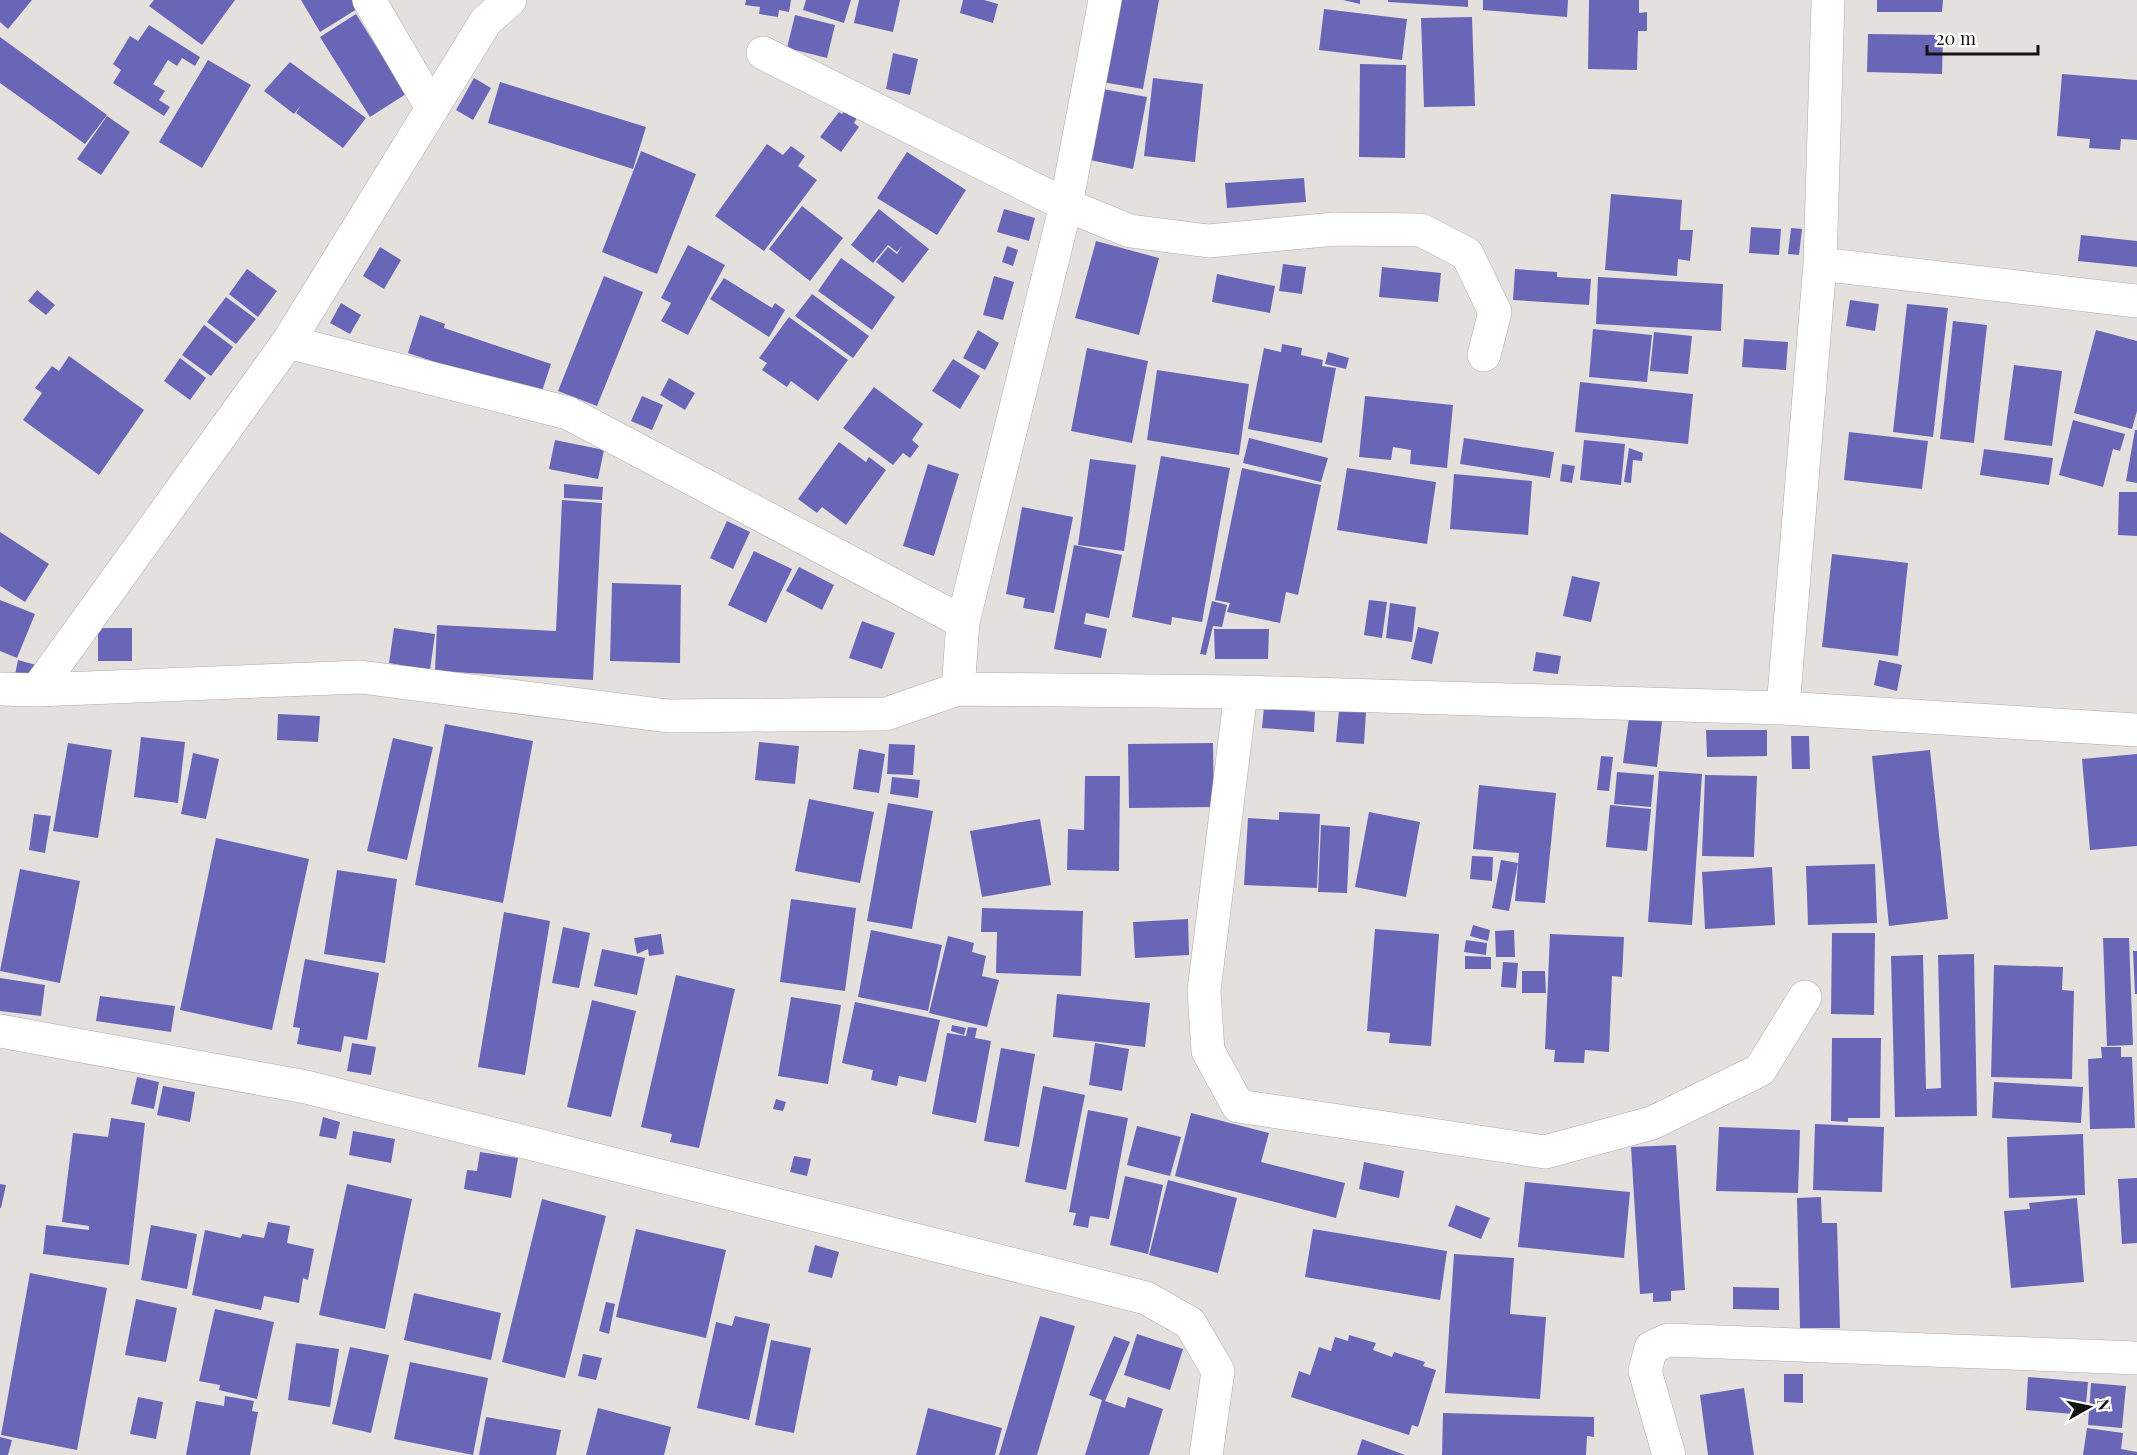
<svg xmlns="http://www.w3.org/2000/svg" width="2137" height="1455" font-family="'Playfair Display',serif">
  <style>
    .building { fill: #6a66b7 }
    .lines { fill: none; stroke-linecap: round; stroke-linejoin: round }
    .minor-casing { stroke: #ada9a7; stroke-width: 34 }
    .minor { stroke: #fff; stroke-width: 33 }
  </style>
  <rect width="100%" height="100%" fill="#e4e0de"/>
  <!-- building -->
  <path class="building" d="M0,0h32l-24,29 -8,-7z
    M154,0h81l-33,45 -53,-39z
    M301,0h51l5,9 -37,23z
    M746,0h45l-2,12 -10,-2 -1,7 -19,-3 1,-7 -15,-2z
    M806,0h45l-7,23 -41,-13z
    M859,0h41l-7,32 -39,-9z
    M963,0h21l14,4 -5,19 -33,-10z
    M1117,0h42l-16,89 -41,-7z
    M1343,0h17v4z
    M1388,0h80v7l-80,-5z
    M1483,0h85l-1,17 -84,-7z
    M1589,0h50v13l8,-1v19h-9l-1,39 -49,-1z
    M1877,0h66l-1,12h-65z
    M1324,9l83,10 -5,41 -83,-10z
    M356,14l50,80 -36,23 -50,-80z
    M795,15l40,10 -8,33 -40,-10z
    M1472,17l3,89 -51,1 -3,-89z
    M149,25l51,32 -5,9 -13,-8 -5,8 -9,-6 -15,24 12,7 -6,9 11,7 -6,9 -51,-33 8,-13 -8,-6 17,-28 8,5z
    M1868,34l75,1 -1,39 -75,-2z
    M0,37l107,78 -22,29 -85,-61z
    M893,53l25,6 -8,36 -24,-6z
    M208,60l43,25 -49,83 -43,-26z
    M290,62l76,56 -23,30 -47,-35 5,-8 -7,9 -30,-23z
    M1360,64l46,1 -1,93 -46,-1z
    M2062,74l75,6v60l-16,-1 -1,11 -31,-2 1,-9 -33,-3z
    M474,78l17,10 -18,32 -17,-10z
    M1153,78l50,6 -8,78 -51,-6z
    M500,82l146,45 -13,42 -145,-46z
    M1103,89l44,8 -14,72 -43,-9z
    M846,109l11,9 -3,5 5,4 -18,25 -21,-15 19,-25 3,2z
    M107,116l23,16 -29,43 -24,-16z
    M767,144l16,11 8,-9 14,10 -7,10 19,14 -53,71 -49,-35z
    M641,151l55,23 -39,100 -55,-22z
    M907,152l59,38 -29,45 -60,-37z
    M1304,178l2,24 -79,6 -2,-25z
    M1611,194l71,6 -2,30h13l-3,31 -12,-2 -1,17 -72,-6z
    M802,206l41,32 -33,43 -41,-32z
    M879,209l50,40 -26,34 -27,-21 12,-15 9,7 5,-8 -5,6 -9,-7 -15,18 -22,-18z
    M1004,209l31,9 -6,23 -32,-9z
    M1751,227l30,2 -2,26 -30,-2z
    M1791,228l11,1 -3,26 -11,-1z
    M2081,235l56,6v26l-59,-6z
    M1096,241l63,17 -20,77 -64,-17z
    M688,245l37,20 -37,70 -27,-14 10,-18 -10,-5z
    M1007,246l11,4 -5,16 -11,-4z
    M380,247l21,13 -17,29 -21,-13z
    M841,258l54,39 -23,33 -54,-39z
    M1283,264l23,3 -4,27 -23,-3z
    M1382,267l59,6 -3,29 -59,-5z
    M247,269l30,22 -19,26 -29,-23z
    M1515,269l42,3v5l34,2 -2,26 -76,-5z
    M1217,274l58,12 -5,27 -58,-11z
    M604,276l39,16 -46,114 -39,-15z
    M994,276l20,6 -11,38 -20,-5z
    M1598,277l125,7 -2,47 -125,-7z
    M724,278l48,30 3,-5 10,7 -16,27 -59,-38z
    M37,290l18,15 -9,10 -18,-14z
    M812,294l57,42 -16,22 -58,-42z
    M226,297l30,22 -20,25 -29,-22z
    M1850,300l29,4 -4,27 -29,-5z
    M341,303l20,12 -11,19 -20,-11z
    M1907,304l41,4 -15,129 -40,-5z
    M420,315l25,9 -1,4 107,36 -11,33 -132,-44z
    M789,317l59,43 -30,41 -27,-20 -4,6 -25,-17 5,-7 -8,-5z
    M1953,321l34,4 -13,118 -34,-4z
    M204,325l29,22 -22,29 -29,-21z
    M1593,329l59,6 -5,47 -58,-5z
    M978,330l21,13 -14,27 -22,-12z
    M2096,330l41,11v70l-5,18 -58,-16z
    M1654,332l38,4 -4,38 -38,-3z
    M1744,339l44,3 -2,28 -44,-3z
    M1282,344l20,4 -1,7 22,5 -1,6 14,2 -14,75 -74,-14 16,-81 17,4z
    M1087,348l61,13 -16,82 -61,-12z
    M1328,352l21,6 -3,11 -21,-5z
    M69,356l75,54 -45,65 -76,-55 19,-27 -7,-5 17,-22 7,5z
    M180,358l26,20 -16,22 -26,-19z
    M953,359l27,17 -20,33 -28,-18z
    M2014,365l48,6 -10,75 -48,-6z
    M1157,370l92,14 -10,71 -92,-15z
    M669,378l26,15 -10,17 -25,-15z
    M1580,382l113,12 -5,50 -113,-12z
    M874,387l49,37 -11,16 7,6 -9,12 -7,-5 -10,12 -50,-37z
    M642,396l21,9 -11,25 -21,-9z
    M1365,396l88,9 -6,63 -37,-4 1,-14 -18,-3 -2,13 -32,-3z
    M2073,420l52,14 -5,17 -7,-2 -10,38 -44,-12z
    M2135,430h2v53l-11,-2z
    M1849,432l79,9 -6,48 -78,-9z
    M1249,438l79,20 -7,24 -78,-19z
    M1464,438l90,14 -4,26 -90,-14z
    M555,440l49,10 -6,29 -49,-10z
    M1584,440l41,4 -4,41 -41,-5z
    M839,442l27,20 3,-5 17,13 -40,55 -24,-18 -5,6 -19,-14z
    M1629,448l14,5 -1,8 -9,-1 -2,23 -7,-1z
    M1984,449l69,9 -4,27 -69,-10z
    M1161,456l69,12 -28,154 -30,-5 -1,8 -39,-8z
    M1090,459l46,6 -12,86 -46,-6z
    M928,464l31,10 -25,82 -31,-10z
    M1562,464l13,2 -3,17 -12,-2z
    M1242,468l79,17 -23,110 -12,-3 -6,31 -53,-11 3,-9 -15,-3z
    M1347,468l89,14 -9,62 -90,-14z
    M1454,474l78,7 -4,54 -78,-6z
    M564,484l39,3 -1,13 -38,-2z
    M2119,492h18v44l-19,-1z
    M562,500l40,3 -9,177 -158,-9 2,-46 119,6z
    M1022,507l51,10 -19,96 -31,-5 2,-10 -19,-4z
    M727,521l23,11 -17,37 -23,-11z
    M0,532l49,32 -24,38 -25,-16z
    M1074,545l48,10 -13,63 -23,-5 -2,11 23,5 -6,29 -47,-9z
    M754,551l38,18 -26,54 -38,-18z
    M1832,554l76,9 -10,93 -76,-9z
    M799,567l35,18 -12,25 -36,-19z
    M1572,576l28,6 -9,40 -28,-6z
    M612,583l69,2 -1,78 -70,-2z
    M0,600l35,14 -18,44 -17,-7z
    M1369,600l18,2 -5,36 -18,-3z
    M1212,601l15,4 -5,22 -9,-1 -7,29 -6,-1z
    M1390,603l26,4 -4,35 -26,-4z
    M862,621l33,12 -13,36 -33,-11z
    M1418,627l21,5 -7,32 -21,-5z
    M98,628h34v33h-34z
    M394,628l41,6 -5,36 -41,-7z
    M1214,629h55l-1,30h-53z
    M1536,652l25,4 -3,18 -25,-3z
    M18,660l18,5 -4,15 -17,-5z
    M1879,660l23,5 -5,26 -23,-6z
    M1264,707l51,5 -1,20 -52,-4z
    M1339,710l27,2 -2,32 -28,-2z
    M278,714l42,2 -2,26 -41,-2z
    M1629,717l33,4 -5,46 -34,-4z
    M445,724l88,17 -30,162 -88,-18z
    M1706,730h61v26l-60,1z
    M1791,736h18l1,33h-18z
    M141,737l44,5 -7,61 -44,-6z
    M393,738l40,9 -26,113 -40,-9z
    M759,742l40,4 -4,38 -40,-4z
    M68,743l44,7 -14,88 -45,-7z
    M1213,743l1,64 -85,1 -1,-64z
    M889,744l26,1 -2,30 -26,-1z
    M859,749l26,5 -6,39 -26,-4z
    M1930,750l18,169 -59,7 -17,-170z
    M193,753l26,6 -13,60 -25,-5z
    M2137,754v92l-47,4 -8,-91z
    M1601,756l12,1 -4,34 -12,-1z
    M1659,771l43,3 -10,151 -44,-3z
    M1617,772l37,3 -3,32 -37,-3z
    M1705,775l52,1 -3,81 -52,-1z
    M1085,776h35l-1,95 -52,-1 1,-41 16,1z
    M892,777l28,3 -2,18 -28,-4z
    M1479,785l77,8 -11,110 -30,-2 4,-48 -46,-4z
    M809,799l65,13 -14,71 -65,-12z
    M888,803l45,8 -21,118 -45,-8z
    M1610,805l41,4 -4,42 -41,-4z
    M1279,812l41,2 -3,74 -73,-3 4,-67 31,2z
    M1369,812l51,10 -14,75 -51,-10z
    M34,814l17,2 -6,37 -16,-3z
    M1040,819l11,66 -69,12 -12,-66z
    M1321,825l29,2 -3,66 -29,-1z
    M216,838l93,21 -37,171 -92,-20z
    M1472,856l21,1 -1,24 -22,-2z
    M1501,860l17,3 -9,48 -17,-3z
    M1875,864l2,59 -69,2 -2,-59z
    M1772,867l3,58 -70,4 -3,-57z
    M20,869l60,12 -20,102 -60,-12z
    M337,870l60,9 -12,84 -61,-9z
    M791,899l65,9 -11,83 -65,-9z
    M982,908l101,3 -2,65 -85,-3 1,-41h-16z
    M504,912l46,9 -25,154 -47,-8z
    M1188,919l1,36 -54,3 -2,-36z
    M1473,925l17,5 -2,11 -18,-5z
    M563,927l27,6 -11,55 -27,-5z
    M1375,929l64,5 -8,112 -42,-3 1,-10 -23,-2z
    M871,930l71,15 -14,66 -70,-14z
    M1514,930l1,27h-19l-1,-26z
    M1832,933h43l-1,82 -43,-1z
    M661,934l3,20 -15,2 -1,-7 -11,5 -3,-16z
    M1550,934l74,3 -2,40 -10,-1 -3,76 -24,-2 -1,13 -30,-1 1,-12 -10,-1z
    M948,936l26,7 -2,9 14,4 -4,20 17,4 -12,47 -58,-14z
    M2103,938h26l4,107 -26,1z
    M1466,940l21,3 -1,12 -22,-3z
    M602,949l43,9 -8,37 -43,-9z
    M2133,951h4v43h-2z
    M1974,954l3,162 -82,1 -4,-161 32,-1 3,134 15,-1 -3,-133z
    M1465,956l26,1v12h-26z
    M305,959l74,14 -12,67 -23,-4 -3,16 -44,-8 3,-16 -7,-1z
    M1503,962l15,1 -2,25 -15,-1z
    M1994,965l69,2 -1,23 12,1 -2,88 -81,-2z
    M1522,971h23l1,22h-24z
    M676,975l59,14 -36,159 -29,-6 2,-8 -31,-7z
    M0,978l45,7 -4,31 -41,-5z
    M1057,994l93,9 -5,44 -92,-10z
    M100,996l75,10 -4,26 -75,-11z
    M791,997l50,8 -13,79 -50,-8z
    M592,1000l44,11 -25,106 -44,-10z
    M855,1002l85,18 -14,62 -27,-6 -2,10 -26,-6 2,-10 -31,-7z
    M952,1025l14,3 -2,7 -13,-4z
    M968,1027l9,1 -2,10 16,3 -15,82 -44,-9 15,-81 19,3z
    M1832,1038h49l-1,80h-32v4l-17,-1z
    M352,1043l24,4 -5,28 -24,-4z
    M1095,1043l34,6 -7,42 -33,-6z
    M2101,1047h20v10h11l3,71 -45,1 -2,-70 14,-1z
    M1001,1048l34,6 -16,93 -35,-6z
    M137,1077l22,5 -5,27 -23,-5z
    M1994,1082l89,5 -2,36 -89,-5z
    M163,1086l32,6 -5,30 -33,-7z
    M1043,1086l42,9 -19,95 -41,-8z
    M776,1099l10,3 -3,9 -10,-2z
    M1088,1110l40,8 -19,101 -19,-3 -2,12 -15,-3 3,-12 -7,-1z
    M1191,1113l78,20 -8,29 84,21 -9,35 -161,-42z
    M323,1117l17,5 -4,17 -17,-3z
    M111,1118l34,5 -16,142 -86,-11 3,-29 43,5v-4l-27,-4 11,-89 35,4z
    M1815,1124l69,3 -2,65 -69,-2z
    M1137,1126l44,11 -11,39 -43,-11z
    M1719,1127l81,3 -2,63 -82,-2z
    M353,1131l42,8 -4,24 -42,-8z
    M2083,1134l2,61 -76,3 -2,-61z
    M1676,1145l9,145 -14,1v10l-18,1v-9l-13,1 -9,-147z
    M480,1152l38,6 -7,40 -47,-9 3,-19 10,1z
    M794,1156l17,3 -4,17 -17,-4z
    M1364,1162l40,9 -5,27 -40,-9z
    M1125,1176l38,9 -15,69 -38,-9z
    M2137,1178v65l-15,1 -4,-65z
    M1168,1180l69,18 -19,75 -69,-18z
    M1525,1182l105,10 -6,66 -106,-11z
    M0,1184l6,1 -5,23h-1z
    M347,1184l65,15 -27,130 -66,-14z
    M1821,1197l1,26h15l3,105h-40l-3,-130z
    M2077,1198l7,84 -73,6 -7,-77 26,-2 -1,-6z
    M542,1199l64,17 -41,162 -63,-16z
    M1456,1205l34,13 -9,21 -33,-13z
    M268,1222l22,4 -3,17 27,6 -6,31 -5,-2 -4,25 -35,-7 -3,14 -69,-15 13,-65 36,8 1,-4 22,4z
    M151,1225l46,9 -10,55 -46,-9z
    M636,1229l90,21 -20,88 -90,-21z
    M1313,1229l134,22 -7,49 -135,-23z
    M815,1245l24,7 -7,26 -24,-6z
    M1454,1254l60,4 -4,56 36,3 -6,82 -95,-6z
    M30,1273l77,15 -30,162 -76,-15z
    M1733,1287l46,1v22l-46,-1z
    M414,1293l87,20 -10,47 -87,-20z
    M136,1299l41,9 -11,54 -41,-7z
    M606,1302l9,2 -6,30 -10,-3z
    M215,1309l59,13 -17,77 -38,-9 1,-5 -21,-4z
    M735,1316l35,8 -21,96 -52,-12 19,-86 16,4z
    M1040,1316l35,10 -38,129h-38z
    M1137,1334l46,15 -13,41 -46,-15z
    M1349,1335l27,8 -3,7 19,7 2,-5 31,10 -2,4 13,4 -18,57 -6,-2 -3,10 -118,-38 8,-26 11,4 9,-28 12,4 4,-14 13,4z
    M1114,1336l16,6 -25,59 20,7 3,-11 35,12 -14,46h-64l17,-55 -13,-5z
    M771,1340l40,8 -17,85 -39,-8z
    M296,1343l43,6 -9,58 -42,-7z
    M350,1347l39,8 -18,78 -39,-9z
    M583,1354l19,4 -6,22 -18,-4z
    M410,1362l78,16 -15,77 -79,-16z
    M1784,1374h19v29l-19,-1z
    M2028,1377l60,5 -3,33 -59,-5z
    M2091,1383l35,3 -4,42 -34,-3z
    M1744,1388l10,67h-46l-8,-60z
    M225,1396l29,5 -2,10 6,1 -8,43h-64l10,-54 28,5z
    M138,1397l25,5 -7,37 -26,-5z
    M598,1408l73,19 -7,28h-78z
    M928,1408l74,20 -7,27h-79z
    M1443,1413l151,4v20l-7,-1 -1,19h-144z
    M486,1417l75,13 -5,25h-77z
    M2087,1428l36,5 -2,16 16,3v3h-54z
    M0,1437l12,3 -4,15h-8z
    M1362,1439l43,16h-48z"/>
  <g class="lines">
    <defs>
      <path id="minor" d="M369,0l63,108
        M763,53l303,152 64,26 79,10 126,-12 86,1 46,24 28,58 -11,43
        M1820,264l317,37
        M288,342l280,71 395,209
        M0,689l37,1 323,-13 308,39 218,-2 72,-25 283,3 542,16 354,22
        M958,689l5,-67 103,-417 39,-205
        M37,690l251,-348 198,-321 24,-21
        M1241,692l-37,299 4,60 30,55 307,46 107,-29 108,-53 45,-73
        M1783,708l37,-444 8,-264
        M0,1031l306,56 840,211 44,25 28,48 -12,84
        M1669,1455l-24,-84 6,-23 17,-8 469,18"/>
    </defs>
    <!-- minor casing -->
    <use href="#minor" class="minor-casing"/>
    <!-- minor -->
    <use href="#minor" class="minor"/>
  </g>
  <!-- north arrow -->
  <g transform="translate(2089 1407) rotate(81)" stroke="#ffffff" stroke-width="4.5" paint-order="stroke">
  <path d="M0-4.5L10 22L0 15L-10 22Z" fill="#141212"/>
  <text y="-9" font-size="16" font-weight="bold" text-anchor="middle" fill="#141212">N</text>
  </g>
  <!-- scale -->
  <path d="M1927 45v9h111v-9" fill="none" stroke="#141212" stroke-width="3"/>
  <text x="1936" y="45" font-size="18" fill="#141212" stroke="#ffffff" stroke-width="4.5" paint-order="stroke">20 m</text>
</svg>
